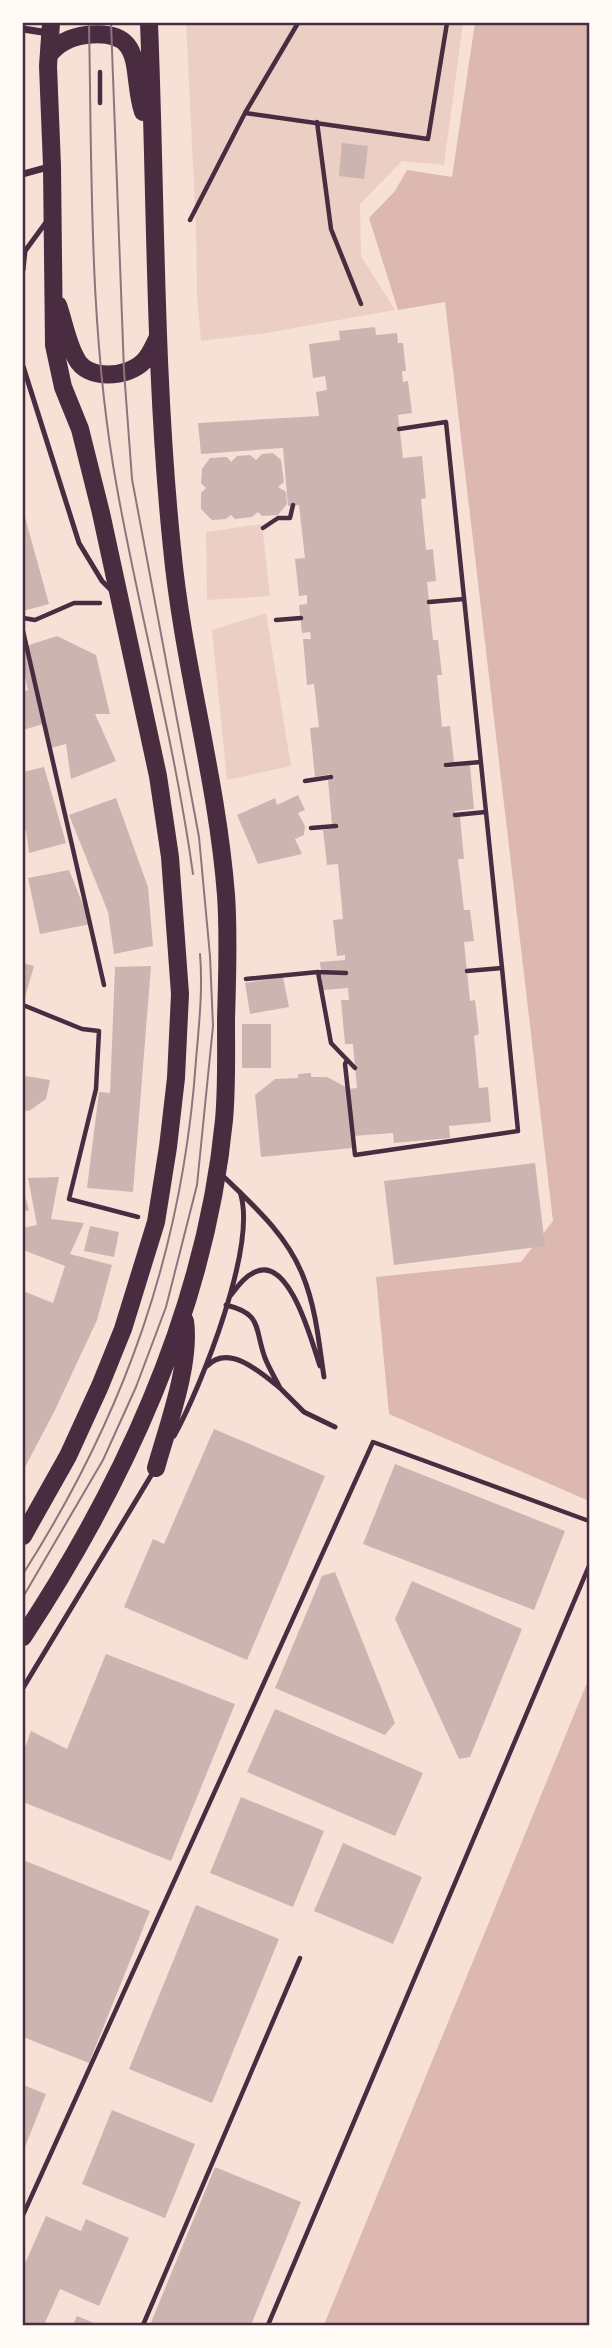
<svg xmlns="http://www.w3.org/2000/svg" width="612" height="2348" font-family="'Alegreya Sans',sans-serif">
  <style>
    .green { fill: #ebcfc5 }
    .water { fill: #dcb8b0 }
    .building { fill: #ccb4b1 }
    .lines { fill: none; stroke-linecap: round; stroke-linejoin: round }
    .path { stroke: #4a2c40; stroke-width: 4.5 }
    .service { stroke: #4a2c40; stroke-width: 5 }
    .minor { stroke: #4a2c40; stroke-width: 7 }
    .primary { stroke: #4a2c40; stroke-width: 18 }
    .tram { stroke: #8f747c; stroke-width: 2 }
    .neatline { fill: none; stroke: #4a2c40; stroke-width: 2.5 }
  </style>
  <rect width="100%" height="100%" fill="#f7e1d7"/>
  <!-- green -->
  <path class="green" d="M186,23h277l-19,142 -42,-4 -42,43 1,52 34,54 -129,23 -65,8 -4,-46 -1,-69z
    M262,524l8,72 -63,4 -1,-68z
    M266,613l25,153 -64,14 -15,-150z"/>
  <!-- water -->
  <path class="water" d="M475,23h114v1478l-200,-87 -13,-137 145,-15 32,-41 -108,-919 -47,8 -29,-92 26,-27 12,-21 45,7z
    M589,1678v647h-265z"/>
  <!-- building -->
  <path class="building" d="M342,143l26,3 -4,33 -25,-3z
    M375,327l1,8 21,-2 1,10h5l3,28h-4l1,11 5,-1 4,32 -14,2 5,43 19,-2 4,42 -5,1 5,51 7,-1 3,32 -9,1 6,58h5l4,35h-5l5,52 8,-1 4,36h-8v6l24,-3 4,44 -19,2v6h5l4,42h-6l6,51h6l4,31 -10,1 6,59 5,-1 4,34 -5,2 5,52 9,-1 3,35 -42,4 1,12 -56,5 -1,-10 -40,3 -5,-47 9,-1 -4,-44h-8l-4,-44h8l-1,-12 -25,2 -3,-28 25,-2v-5l-8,1 -4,-36 10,-1 -5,-55 -11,1 -4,-35 13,-2v-4h-4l-4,-44h3l-1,-6 -15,3 -5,-49 9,-1 -5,-43 -7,1 -4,-46h8l-1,-7 -8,1 -3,-28 8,-1v-9l-8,1 -4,-37 10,-1 -6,-53 -11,1 -5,-58 -82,6 -3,-31 121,-7 -3,-24 11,-2 -2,-14 -12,2 -4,-34 31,-4 -1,-9z
    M273,453l8,7 3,22 -6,5 8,5 1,12 -9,11 -16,1 -4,-4 -6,5 -17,2 -4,-4 -5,4 -14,1 -11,-11v-16l5,-5 -5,-5 1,-14 8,-11 17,-1 4,5 6,-6 13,-1 6,5 6,-6z
    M23,510l26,94 -26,7z
    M57,636l39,19 14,59h-15l21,47 -45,18 -5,-35 -15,4 -8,-24 -20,6v-38l5,-2 -3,-13h-2v-30z
    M44,767l22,76 -37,10 -3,-23 -3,1v-59z
    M298,795l7,15 -7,3 7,13 -1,9 -9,4 7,15 -44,10 -21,-49 38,-17 2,7z
    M116,798l32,89 5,59 -39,8 -6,-42 -39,-97z
    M69,870l22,54 -51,10 -12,-56z
    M23,963l11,3 -9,31 -2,-1z
    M151,966l-18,226 -46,-4 12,-96 11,1 5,-126z
    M283,977l6,30 -39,7 -5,-31z
    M242,1024h29v44h-29z
    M311,1073v4h16l19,10 6,61 -91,9 -6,-62 20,-16 23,-1v-4z
    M26,1076l24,4 -4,19 -17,12 -6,-1v-27z
    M535,1163l10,83 -151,19 -10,-84z
    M59,1177l-8,42 33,4 -14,31 42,11 -15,55 -42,90 -32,61v-180l30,12 12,-37 -42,-16v-22l14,-3 -9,-47z
    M23,1189l6,21 -6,2z
    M90,1226l29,6 -5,25 -30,-6z
    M214,1429l111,47 -78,184 -123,-53 29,-68 11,5z
    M395,1464l170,67 -31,79 -171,-66z
    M335,1572l60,151 -10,12 -110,-47 47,-112z
    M412,1581l110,48 -52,128 -11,2 -64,-140z
    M106,1654l129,50 -64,157 -148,-59v-49l8,-22 36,18z
    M275,1709l148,64 -28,63 -148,-64z
    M241,1797l83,34 -31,76 -83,-34z
    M343,1843l79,34 -29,67 -79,-33z
    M23,1860l127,51 -61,152 -66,-26z
    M196,1905l83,34 -67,164 -83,-34z
    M23,2085l23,9 -23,58z
    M112,2110l83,34 -30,74 -83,-34z
    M215,2167l86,35 -50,123h-101z
    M46,2216l35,15 5,-12 43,19 -30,68 -39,-17 -16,36h-21v-57z
    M77,2316l22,9h-26z"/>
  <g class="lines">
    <!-- path -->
    <path class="path" d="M100,72v31
      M245,113l183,26 19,-116
      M317,122l14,107 30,75
      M190,220l55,-107 53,-90
      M399,429l47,-7 56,546 -35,3
      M263,528l15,-10h12l3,-13
      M429,602l35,-3
      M23,618l12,2 39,-17h26
      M276,620l25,-2
      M23,631l81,354
      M446,765l35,-3
      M305,781l26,-4
      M455,815l31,-3
      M311,828l25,-2
      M346,973l-28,-1 13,71 24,25
      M246,979l72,-7
      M23,1005l59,24 17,2 -3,58 -27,110 69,18
      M347,1060l-2,4 10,91 163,-24 -16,-163
      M23,2215l350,-773 216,79
      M143,2325l157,-367
      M268,2325l321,-759"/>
    <!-- service -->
    <path class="service" d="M23,270l2,-19 22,-30
      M23,366l56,177 23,38 11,11
      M222,1175c31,30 65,60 81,101 13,32 16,68 21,101
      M231,1295c7,-9 13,-18 24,-23 35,-17 57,71 65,94
      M207,1366c22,-23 54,7 73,22 -5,-10 -11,-20 -15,-30 -11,-30 -2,-44 -39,-53
      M280,1388l24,24 31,15
      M174,1436c27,-49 84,-191 66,-244
      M23,1688l132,-219"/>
    <!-- minor -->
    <path class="minor" d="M23,29l26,4
      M23,174l29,-8"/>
    <!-- primary -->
    <path class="primary" d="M49,55c9,-12 22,-18 37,-20 62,-7 44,38 57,77
      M58,305c6,17 9,37 18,53 11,23 52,20 68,3 6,-6 10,-16 14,-24
      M156,1468c12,-43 35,-104 29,-147
      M23,1536l45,-80 32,-70 23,-57 33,-107 12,-75 8,-69 4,-84 -10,-137 -12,-81 -57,-263 -21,-84 -17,-42 -9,-42 -2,-179 -4,-100 3,-43
      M23,1637c102,-155 183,-330 201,-517 3,-33 2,-67 2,-100 1,-41 3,-83 0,-125 -9,-117 -43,-230 -54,-347 -18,-174 -16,-350 -23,-525"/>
    <!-- tram -->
    <path class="tram" d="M89,23c3,155 0,312 28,465 23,129 58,256 76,386
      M23,1574c102,-160 160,-325 173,-514 3,-35 7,-71 4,-106
      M23,1597l80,-137 33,-73 30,-80 31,-122 16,-159 -3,-70 -11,-119 -67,-358 -8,-108 -13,-348"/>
  </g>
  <!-- border -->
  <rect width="612" height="2348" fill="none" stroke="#fffaf5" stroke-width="49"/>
  <rect x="24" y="24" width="564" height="2300" class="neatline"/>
</svg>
